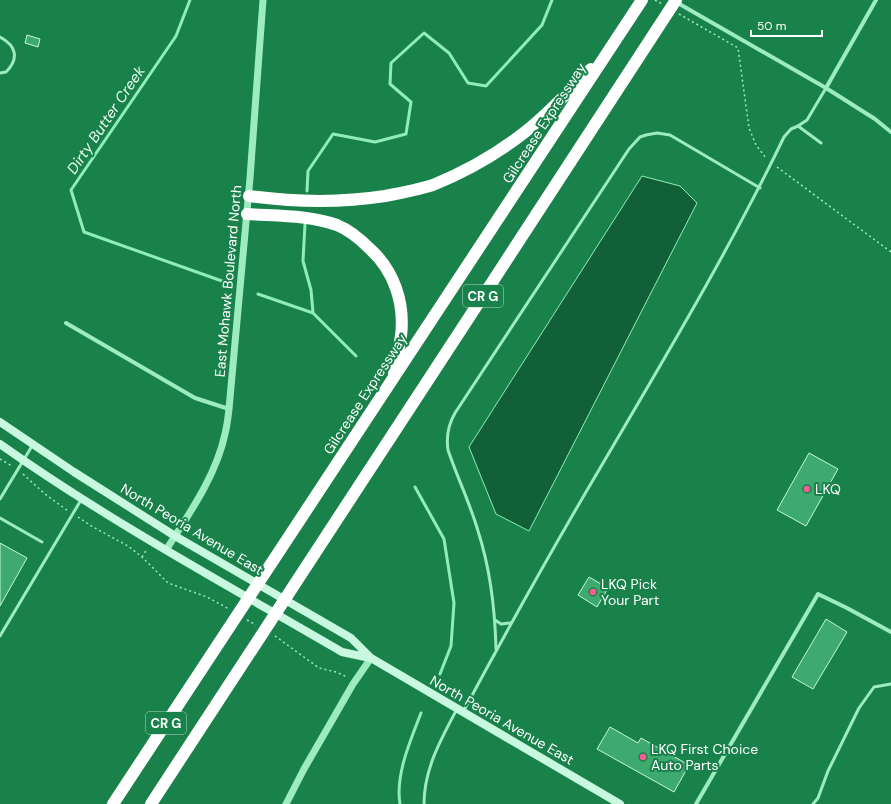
<svg xmlns="http://www.w3.org/2000/svg" width="891" height="804" font-family="'DM Sans',sans-serif">
  <style>
    .water { fill: #116037; stroke: #90edba }
    .lines { fill: none; stroke-linecap: round; stroke-linejoin: round }
    .stream { stroke: #90edba; stroke-width: 3 }
    .building { fill: #3eaa70; stroke: #c2f8db }
    .path { stroke: #9debc1; stroke-width: 1.5; stroke-dasharray: 2 3; stroke-linecap: butt }
    .service { stroke: #9debc1; stroke-width: 3 }
    .minor { stroke: #9debc1; stroke-width: 4 }
    .tertiary { stroke: #9debc1; stroke-width: 7 }
    .secondary { stroke: #c9f8e0; stroke-width: 8 }
    .motorway { stroke: #fff; stroke-width: 12 }
    .poi-dot { fill: #fe5997; stroke: #19824b; stroke-width: 1.5 }
    .labels { text-anchor: middle; dominant-baseline: central; stroke-width: 4; stroke-linejoin: round; paint-order: stroke }
    .shield { fill: #19824b; stroke: #badac9; stroke-width: 1 }
    .shield-label { font-size: 13px; font-weight: bold; fill: #fff }
    .street-label { font-size: 14px; fill: #fff; stroke: #19824b }
    .poi-label { font-size: 14px; fill: #fff; stroke: #19824b; text-anchor: start }
    .water-label { font-size: 15px; font-style: italic; fill: #eafcf2; stroke: #19824b }
  </style>
  <rect width="100%" height="100%" fill="#19824b"/>
  <!-- water -->
  <path class="water" d="M642,176l38,10 17,17 -168,328 -33,-17 -27,-67z"/>
  <g class="lines">
    <!-- stream -->
    <path class="stream" d="M190,0l-14,36 -105,154 13,42 138,49
      M307,191l1,-20 25,-37 42,8 31,-8 5,-32 -21,-18 1,-21 33,-30 25,20 19,30 18,3 56,-61 10,-25
      M305,224l-2,37 8,29 2,23
      M258,294l55,19 43,43
      M415,487l29,52 10,64 -3,43 -11,28
      M400,804c-5,-29 11,-65 21,-91"/>
  </g>
  <!-- building -->
  <path class="building" d="M27,35l13,4 -2,8 -13,-4z
    M809,453l29,16 -32,57 -29,-16z
    M0,543l27,15 -27,48z
    M589,577l19,11 -11,19 -19,-12z
    M826,619l21,13 -34,57 -21,-12z
    M610,727l28,16 3,-5 48,27 -15,27 -77,-43z"/>
  <g class="lines">
    <!-- path -->
    <path class="path" d="M655,0l7,4
      M679,14l59,34 11,80 7,17 10,13
      M777,167l114,85
      M0,459l12,7
      M23,474l22,20 23,17
      M78,517l15,10 35,19 14,11 26,26 39,14 22,12
      M142,557l5,-8
      M247,620l9,5
      M275,636l44,32 17,4 11,5"/>
    <!-- service -->
    <path class="service" d="M0,37c17,9 19,22 6,35l-6,1
      M798,126l23,17
      M0,499l32,-53
      M0,518l42,24
      M495,620l6,4 9,-1
      M0,636l81,-136
      M496,649c-1,-40 -6,-81 -18,-118 -8,-28 -21,-54 -30,-81 -2,-14 0,-25 7,-37l174,-264 11,-12 6,-2 11,-2 13,2 90,53
      M463,712c43,-80 87,-159 133,-237 65,-111 132,-222 188,-338l7,-8 7,-3 9,-6 19,-32
      M424,804c0,-35 17,-65 33,-95
      M813,804l5,-6 10,-27 31,-63 15,-21 17,-3"/>
    <!-- minor -->
    <path class="minor" d="M676,2l150,86 49,31 16,13
      M826,88l50,-88
      M66,323l129,75 34,11
      M696,804l122,-210 29,14 44,24"/>
    <!-- tertiary -->
    <path class="tertiary" d="M166,550c23,-36 50,-74 59,-116 2,-8 3,-16 4,-25l21,-231 13,-178
      M286,804l18,-35 49,-85 18,-26"/>
    <!-- secondary -->
    <path class="secondary" d="M0,422l74,50 101,64 176,102 20,20 249,146
      M0,444c109,77 227,141 342,208l28,6"/>
    <!-- motorway -->
    <path class="motorway" d="M249,196c45,6 91,7 136,0 16,-3 32,-6 48,-11 32,-13 64,-31 92,-53 24,-19 45,-42 66,-63
      M247,214c29,2 62,1 90,11 12,5 23,14 32,23 25,22 36,55 32,88 -2,13 -5,26 -7,38
      M113,804l529,-804
      M151,804c176,-267 350,-536 525,-804"/>
  </g>
  <!-- markers -->
  <g class="poi-dot">
    <circle cx="807" cy="489" r="4"/>
    <circle cx="593" cy="592" r="4"/>
    <circle cx="643" cy="757" r="4"/>
  </g>
  <g class="labels">
    <!-- shield labels -->
    <g class="shield">
      <rect x="463" y="285" width="40" height="22" rx="3"/>
      <rect x="146" y="712" width="40" height="22" rx="3"/>
    </g>
    <g class="shield-label">
      <text x="483" y="296">CR G</text>
      <text x="166" y="723">CR G</text>
    </g>
    <!-- street labels -->
    <g class="street-label">
      <text transform="translate(544 123) rotate(-57)">Gilcrease Expressway</text>
      <text transform="translate(228 281) rotate(-85)">East Mohawk Boulevard North</text>
      <text transform="translate(365 394) rotate(-57)">Gilcrease Expressway</text>
      <text transform="translate(192 529) rotate(31)">North Peoria Avenue East</text>
      <text transform="translate(502 720) rotate(30)">North Peoria Avenue East</text>
    </g>
    <!-- poi labels -->
    <g class="poi-label">
      <text x="815" y="489">LKQ</text>
      <text x="601" y="584">LKQ Pick<tspan x="601" dy="16">Your Part</tspan></text>
      <text x="651" y="749">LKQ First Choice<tspan x="651" dy="16">Auto Parts</tspan></text>
    </g>
    <!-- water labels -->
    <g class="water-label">
      <text transform="translate(106 120) rotate(-56)">Dirty Butter Creek</text>
    </g>
  </g>
  <!-- scale -->
  <path d="M751 30v6h71v-6" fill="none" stroke="#ffffff" stroke-width="2"/>
  <text x="757" y="30" font-size="12" fill="#ffffff" stroke="#19824b" stroke-width="3" paint-order="stroke">50 m</text>
</svg>
